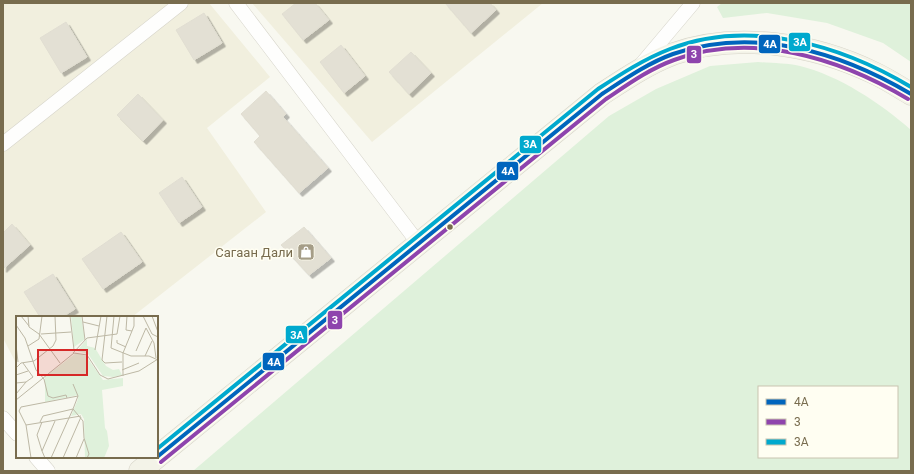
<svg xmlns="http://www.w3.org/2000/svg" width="914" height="474" font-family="Roboto,sans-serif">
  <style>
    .residential { fill: #f1efde }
    .green { fill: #dff1db; fill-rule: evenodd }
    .building { fill: #e3e0d4; stroke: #e1ded2; filter: url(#shadow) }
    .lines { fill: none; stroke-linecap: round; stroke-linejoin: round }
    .minor-casing { stroke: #d6d4ca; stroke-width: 15 }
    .primary-casing { stroke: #d7d4c8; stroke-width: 23 }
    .minor { stroke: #fefefd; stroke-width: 14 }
    .primary { stroke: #f3f3e8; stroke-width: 22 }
    .bus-1-casing { stroke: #fffef2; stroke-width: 7 }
    .bus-2-casing { stroke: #fffef2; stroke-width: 7 }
    .bus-3-casing { stroke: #fffef2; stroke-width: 7 }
    .bus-1 { stroke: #0065bd; stroke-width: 4 }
    .bus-2 { stroke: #8e44ad; stroke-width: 4 }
    .bus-3 { stroke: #00a9ce; stroke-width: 4 }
    .bus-dot { fill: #786c4e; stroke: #fffef2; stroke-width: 1.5 }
    .labels { text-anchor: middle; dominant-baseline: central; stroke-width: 3; stroke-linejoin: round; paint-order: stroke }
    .poi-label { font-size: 13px; fill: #786c4e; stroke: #fffef2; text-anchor: end }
    .inset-road { fill: none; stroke: #bdb8a5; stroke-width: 1 }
    .view { fill: #d62828; fill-opacity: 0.15; stroke: #d62828; stroke-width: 2 }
    .inset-edge { fill: none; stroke: #786c4e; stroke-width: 2 }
    .line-badge { stroke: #fffef2; stroke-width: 1.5 }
    .badge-label { font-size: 11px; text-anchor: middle; font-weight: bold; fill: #fff }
  </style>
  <defs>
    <filter id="shadow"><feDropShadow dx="3.5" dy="3.5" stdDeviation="0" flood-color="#0004"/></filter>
  </defs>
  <rect width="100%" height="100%" fill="#f8f8f0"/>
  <!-- residential -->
  <path class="residential" d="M3,3h206l61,74 -63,51 59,84 -134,105h-115v48l-14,-27z
    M252,3h291l-171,139z"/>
  <!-- green -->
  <path class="green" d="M722,3h189v59l-28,-19 -56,-20 -60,-10 -44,5 -6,-11z
    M758,62c13,1 29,1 42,4 38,9 82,38 111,64v341h-718l416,-355 47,-27 54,-23zM759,387h138v70h-138z"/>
  <!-- building -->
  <path class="building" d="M296,3h19l14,17 -26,20 -21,-26z
    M445,3h45l6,7 -25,23z
    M204,13l18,30 -28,17 -18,-30z
    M66,22l21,35 -26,16 -21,-35z
    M341,45l24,31 -21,17 -24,-31z
    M411,52l20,21 -22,21 -20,-22z
    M266,91l20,23 -3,3 45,51 -29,25 -45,-51 6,-6 -19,-22z
    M138,94l25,26 -20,21 -26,-26z
    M182,177l20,30 -23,16 -20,-30z
    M12,224l18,21 -27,24v-36z
    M304,227l27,31 -22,17 -28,-30z
    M121,232l21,30 -39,27 -21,-30z
    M53,274l22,35 -13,8h-22l-16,-25z"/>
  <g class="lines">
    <defs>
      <path id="minor" d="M236,3l183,241
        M640,66l53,-63
        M3,144l178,-141
        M3,418l14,16
        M36,457l12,14"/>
      <path id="primary" d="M157,457l445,-363c23,-15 45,-30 71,-40 64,-23 141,-10 201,19 13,6 25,14 37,21
        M140,471l17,-14"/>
    </defs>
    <!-- minor casing -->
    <use href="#minor" class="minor-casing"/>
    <!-- primary casing -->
    <use href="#primary" class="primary-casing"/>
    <!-- minor -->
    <use href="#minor" class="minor"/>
    <!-- primary -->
    <use href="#primary" class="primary"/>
    <defs>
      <path id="bus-1" d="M157,457l445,-363c23,-15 46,-31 71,-40 82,-28 167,-2 238,40"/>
      <path id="bus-2" d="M161,462l445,-363c21,-14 43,-30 68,-39 79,-29 165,-2 234,39"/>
      <path id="bus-3" d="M157,449l441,-360c23,-15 46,-30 72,-40 80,-31 171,-4 241,38"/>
    </defs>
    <!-- bus-1 casing -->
    <use href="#bus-1" class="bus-1-casing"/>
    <!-- bus-2 casing -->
    <use href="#bus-2" class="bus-2-casing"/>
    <!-- bus-3 casing -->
    <use href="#bus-3" class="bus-3-casing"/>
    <!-- bus-1 -->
    <use href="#bus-1" class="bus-1"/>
    <!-- bus-2 -->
    <use href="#bus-2" class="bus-2"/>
    <!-- bus-3 -->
    <use href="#bus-3" class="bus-3"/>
  </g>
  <!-- icons -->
  <defs>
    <symbol id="shop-square" viewBox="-11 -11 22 22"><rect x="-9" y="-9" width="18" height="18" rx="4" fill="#a59d87" stroke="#fffef2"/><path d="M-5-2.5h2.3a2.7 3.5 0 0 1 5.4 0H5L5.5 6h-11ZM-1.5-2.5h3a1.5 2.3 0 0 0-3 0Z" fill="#fff"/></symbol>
  </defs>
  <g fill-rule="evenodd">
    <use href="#shop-square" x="296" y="242" width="20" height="20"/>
  </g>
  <!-- markers -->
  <circle class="bus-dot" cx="450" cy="227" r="3.5"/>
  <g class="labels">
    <!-- poi labels -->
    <g class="poi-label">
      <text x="293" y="252">Сагаан Дали</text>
    </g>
  </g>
  <!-- overview -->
  <g transform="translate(16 316)">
    <rect width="142" height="142" fill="#f8f8f0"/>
    <path d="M55,0h10l3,18v6l-10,7zM71,23v7l8,2 11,18 7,4 6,-1 3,6 -9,2 -10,-1 -15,-22 -11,-3zM60,37l10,3 17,24 20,-2v8l-21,4 3,38 2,3 2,15 -5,12h-19l-1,-39 -3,-5 -10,2 7,-17v-4l-33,7v-25z" fill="#dff1db"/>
    <path class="inset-road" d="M5,0l8,10M12,0l1,11 10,7 21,29M54,0l4,34M66,0l3,24M91,0l-5,44 3,3 17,-1M98,0l-3,32 20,8h18l9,4M111,0l-1,14 6,1M127,0l9,18 6,3M136,0l6,16M67,6l16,4M0,9l9,13 11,32 8,9 4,17 5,2 13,-3 1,3M25,18l30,-2M101,24v3l9,4M0,29l2,17M12,30l11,-7 3,-23M79,34l6,-34M120,35l10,-23 8,15 2,15M57,37l14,-15 30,-4 3,-18M129,40l7,-15M0,52l5,-5 13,-2 19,-15 3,-6 -1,-24M106,54l17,-7M0,59l12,-4M107,60v-23l11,-27v-10M0,67l10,-1 7,-5 -10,-14M57,68l5,12 -5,13 10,12 1,17 5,16 -2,4M0,78l10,-12M62,80l-57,11 -2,4 7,14 55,-9M0,84l58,-47 13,2 13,20 8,4 31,-8 19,-12M24,106l3,-6 30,-7M10,109l5,33M26,135l-5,-16 5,-13M29,142l-3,-7 13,-30M35,142l22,-49M47,142l18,-41M60,142l8,-19"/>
    <path class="view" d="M22,34h49v25h-49z"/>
    <rect width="142" height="142" class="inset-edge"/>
  </g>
  <g class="line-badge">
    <rect x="788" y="32" width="23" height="20" rx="4" fill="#00a9ce"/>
    <rect x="758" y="34" width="23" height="20" rx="4" fill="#0065bd"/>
    <rect x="686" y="45" width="16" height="19" rx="4" fill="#8e44ad"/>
    <rect x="519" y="135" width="23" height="19" rx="4" fill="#00a9ce"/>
    <rect x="496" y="161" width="23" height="20" rx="4" fill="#0065bd"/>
    <rect x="327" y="310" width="16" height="20" rx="4" fill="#8e44ad"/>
    <rect x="285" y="325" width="23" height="19" rx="4" fill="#00a9ce"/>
    <rect x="262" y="352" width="23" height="19" rx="4" fill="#0065bd"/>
  </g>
  <g class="badge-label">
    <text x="800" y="46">3А</text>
    <text x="770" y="48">4А</text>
    <text x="694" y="58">3</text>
    <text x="530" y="148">3А</text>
    <text x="508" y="175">4А</text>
    <text x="335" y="324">3</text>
    <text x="297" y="339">3А</text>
    <text x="274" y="366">4А</text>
  </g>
  <!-- border -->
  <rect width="914" height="474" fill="none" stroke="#786c4e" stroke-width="8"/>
  <!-- legend -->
  <rect x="758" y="386" width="140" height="72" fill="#fffef2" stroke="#c9c4b0"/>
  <rect x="766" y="399" width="20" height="6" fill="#0065bd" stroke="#c9c4b0"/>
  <text x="794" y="406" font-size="12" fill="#786c4e">4А</text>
  <rect x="766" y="419" width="20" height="6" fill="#8e44ad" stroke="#c9c4b0"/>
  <text x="794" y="426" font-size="12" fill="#786c4e">3</text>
  <rect x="766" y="439" width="20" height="6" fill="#00a9ce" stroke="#c9c4b0"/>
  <text x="794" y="446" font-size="12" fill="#786c4e">3А</text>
</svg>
